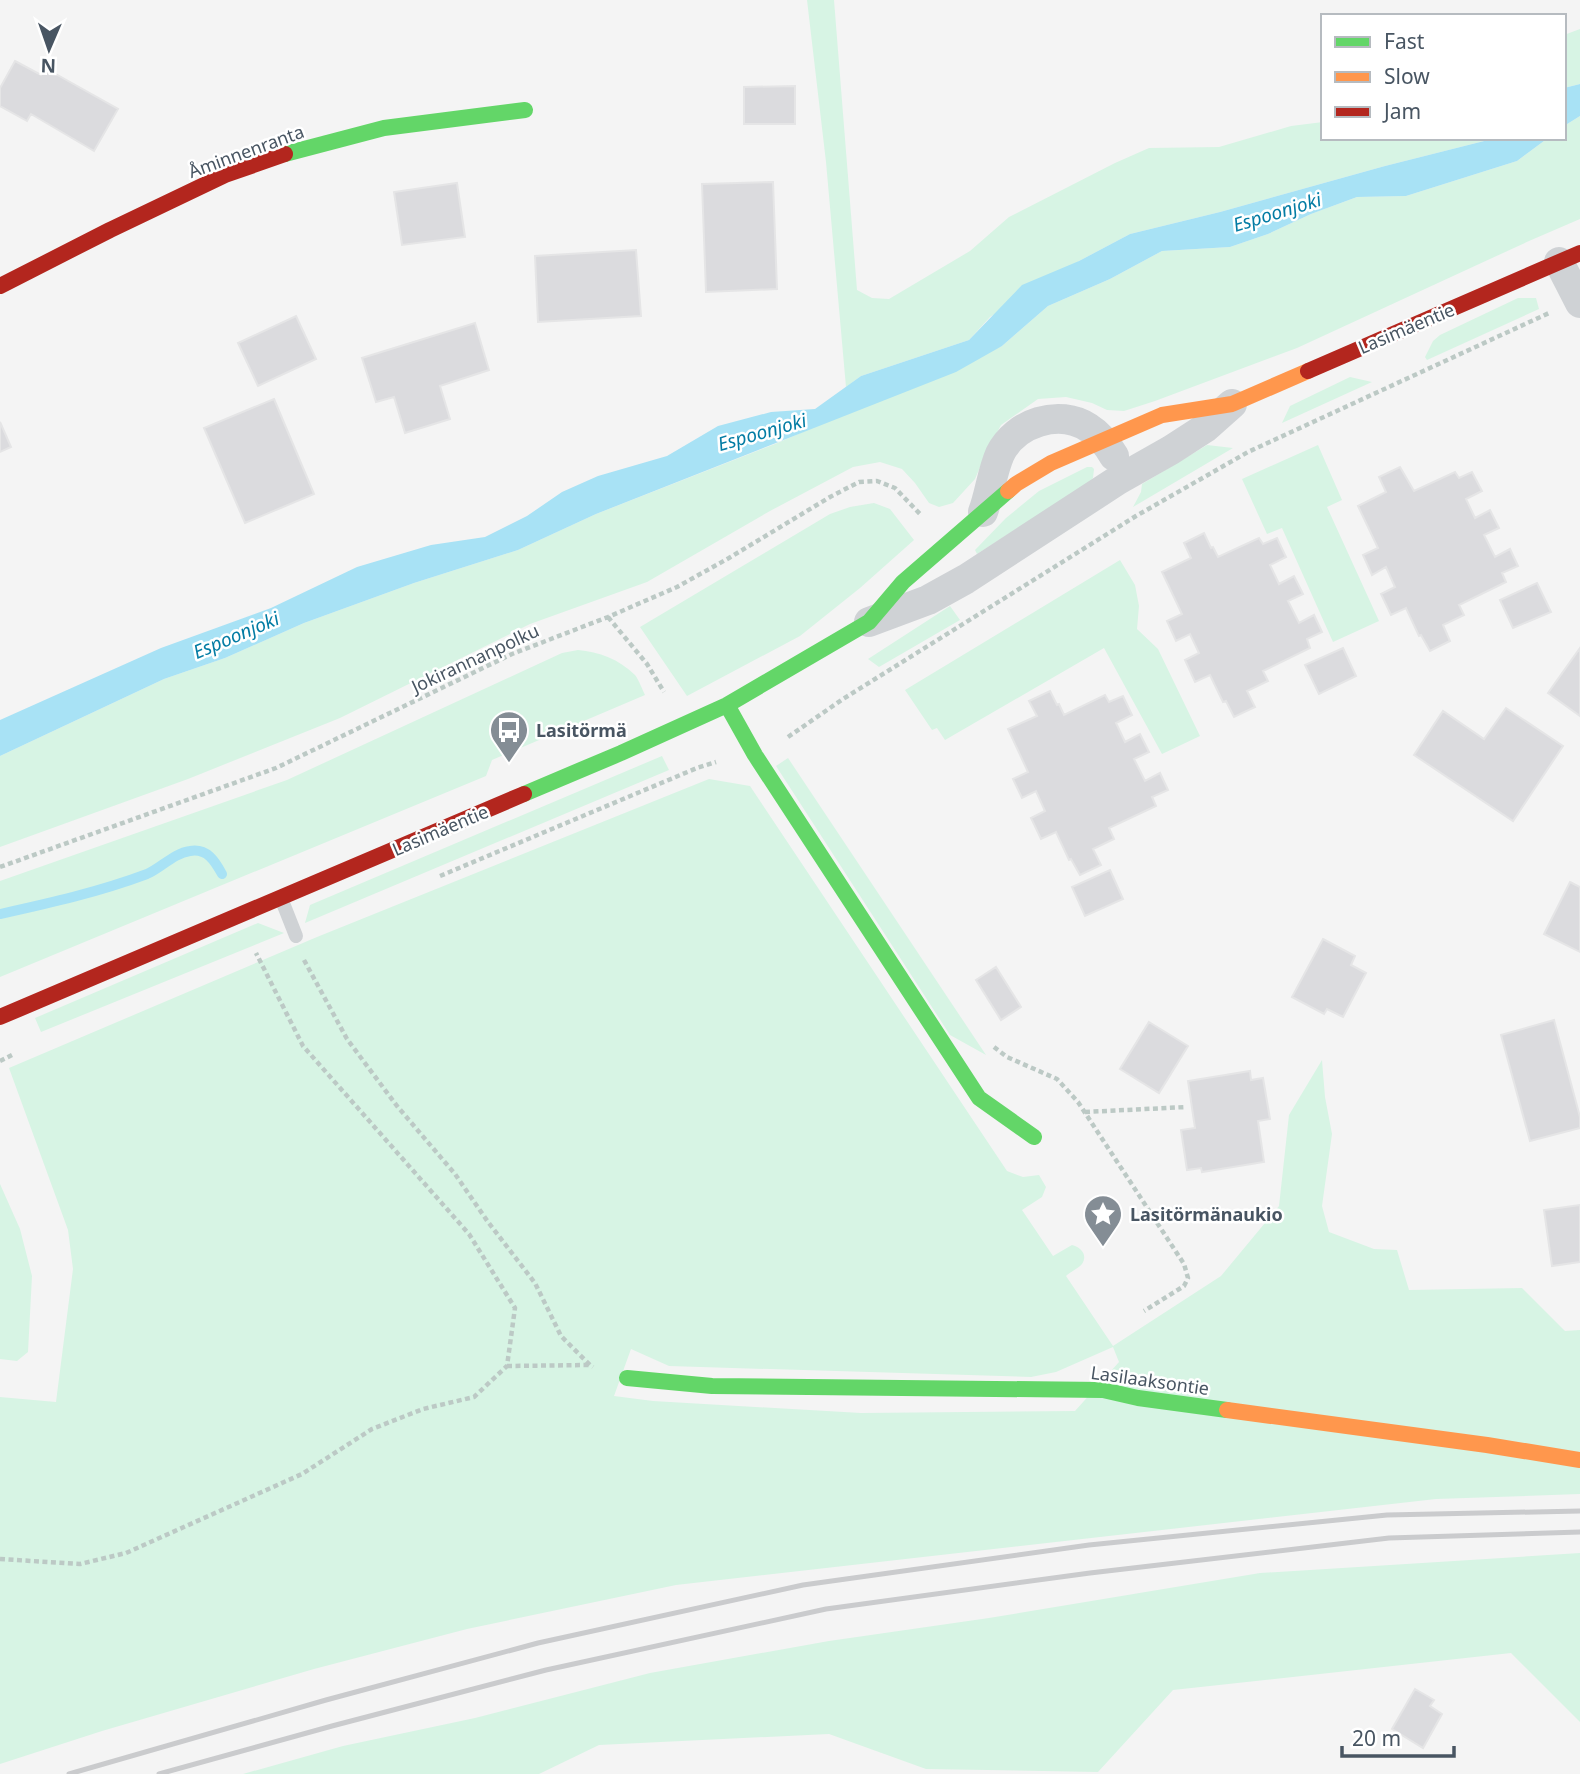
<svg xmlns="http://www.w3.org/2000/svg" width="1580" height="1774" font-family="'Noto Sans',sans-serif">
  <style>
    .green { fill: #d7f4e4; fill-rule: evenodd }
    .water { fill: #a8e2f5 }
    .lines { fill: none; stroke-linecap: round; stroke-linejoin: round }
    .stream { stroke: #a8e2f5; stroke-width: 10 }
    .building { fill: #dbdbde; stroke: #e5e5e6; stroke-width: 2 }
    .path { stroke: #bcc9c5; stroke-width: 4.5; stroke-dasharray: 5 3.5; stroke-linecap: butt }
    .lane { stroke: #cfd2d5; stroke-width: 14 }
    .street { stroke: #cfd2d5; stroke-width: 30 }
    .fast { stroke: #63d668; stroke-width: 16 }
    .slow { stroke: #ff974d; stroke-width: 16 }
    .jam { stroke: #b3261e; stroke-width: 16 }
    .rail { stroke: #cacbcd; stroke-width: 5 }
    .labels { text-anchor: middle; dominant-baseline: central; stroke-width: 5; stroke-linejoin: round; paint-order: stroke }
    .street-label { font-size: 18px; fill: #485562; stroke: #fff }
    .poi-label { font-size: 18px; font-weight: bold; fill: #485562; stroke: #fff; text-anchor: start }
    .water-label { font-size: 19px; font-style: italic; fill: #037ca4; stroke: #fff }
  </style>
  <rect width="100%" height="100%" fill="#f4f4f4"/>
  <!-- green -->
  <path class="green" d="M807,0h27l23,290 15,8 17,1 81,-48 39,-34 106,-54 34,-15 70,-1 72,-21 32,-4v16h173l-111,28 -165,46 -90,22 -51,27 -89,56 -21,23 -108,36 -15,11 -20,-225z
    M1580,29v55l-16,4v-53z
    M1580,116v103l-51,22 -232,107 -142,53 -31,10 -17,-1 -15,-7 -26,-6 -28,2 -37,26 -14,26 -12,28 -22,24 -14,4 -10,-4 -14,-20 -13,-14 -22,-7 -27,5 -83,44 -123,71 -117,42 -190,94 -152,61 -188,68v-91l164,-77 61,-21 79,-35 110,-40 104,-33 78,-36 179,-70 227,-98 46,-40 62,-27 52,-28 68,-4 38,-13 43,-20 46,-17 49,-1 111,-35 31,-23h16v-12z
    M1518,298h18l3,11 -112,51 -2,-3 8,-16 7,-6z
    M1350,377l22,5 -90,41 8,-17z
    M1207,445l26,3 -100,59 8,-15 1,-8z
    M1318,445l24,55 -15,7 52,114 -46,21 -51,-114 -15,6 -25,-55z
    M1087,467h5l2,2 -1,9 -4,5 -112,71 -2,-4 31,-32 33,-27z
    M874,503l16,6 24,31 -54,48 -60,48 -113,60 -47,-69 190,-113 20,-7z
    M1120,560l15,25 4,21 -2,23 21,20 42,87 -38,18 -58,-106 -159,92 -8,-12 -5,2 -27,-40z
    M950,606l10,14 -81,47 -11,-8z
    M578,650c21,2 41,9 57,25 4,5 7,14 10,20l-153,65 -6,16 -486,201v-96l287,-101 275,-127z
    M662,756l7,14 -364,153 5,-18z
    M788,758l198,297 -36,-20 -174,-269z
    M709,779l41,7 257,385 16,6 16,-2 7,12 -4,10 -20,13 31,46 19,-11c9,2 16,10 10,19 -3,4 -12,8 -16,12l47,70 108,-70 58,-70 10,-91 33,-55 3,37 7,37 -10,72 7,26 45,17 23,1 12,40 113,-2 43,43 15,-1v164l-144,5 -760,86 -209,44 -153,40 -212,62 -102,33v-367l56,5 17,-133 -5,-39 -59,-162 308,-131zM1113,1347l6,15 -44,49 -214,2 -208,-12 -39,-5 17,-47 38,17 362,11 25,-5z
    M258,923l26,10 -243,99 -6,-14z
    M0,1184l20,45 12,47 -4,76 -11,9 -17,-2z
    M1580,1553v169l-69,-69 -338,37 -75,82 -172,-3 -97,-35 -230,11 -60,29h-296l100,-28 132,-28 175,-45 179,-32 160,-23 271,-45z"/>
  <!-- water -->
  <path class="water" d="M1580,84v32l-16,10v-38z
    M1496,138h52l-31,23 -111,35 -49,1 -46,17 -43,20 -38,13 -68,4 -52,28 -62,27 -46,40 -46,26 -360,142 -78,36 -104,33 -110,40 -79,35 -61,21 -164,77v-36l161,-72 110,-40 86,-41 74,-22 54,-8 42,-21 35,-24 36,-16 69,-20 51,-30 53,-14 44,-3 46,-33 108,-36 53,-55 57,-24 51,-27 90,-22 165,-46z"/>
  <g class="lines">
    <!-- stream -->
    <path class="stream" d="M0,914c50,-11 99,-22 147,-40 14,-6 27,-21 43,-23 17,-3 25,10 32,23"/>
  </g>
  <!-- building -->
  <path class="building" d="M15,61l26,14 4,-7 73,41 -24,42 -63,-37 -4,7 -27,-15v-18z
    M795,86v38h-51v-37z
    M773,182l4,107 -71,3 -4,-108z
    M457,183l8,54 -63,8 -8,-53z
    M636,250l5,66 -103,6 -3,-66z
    M296,316l20,43 -58,27 -20,-43z
    M475,323l14,47 -49,16 10,33 -45,14 -11,-36 -18,5 -14,-44z
    M274,399l40,95 -69,29 -41,-95z
    M0,422l11,25 -11,5z
    M1400,467l14,24 41,-19 4,6 13,-6 10,19 -16,8 9,19 15,-8 9,18 -15,7 11,22 15,-8 8,17 -16,7 4,9 -47,23 5,10 -21,10 7,16 -20,10 -9,-16 -2,1 -13,-28 -15,7 -10,-21 14,-7 -9,-20 -14,8 -9,-20 15,-7 -20,-42 28,-14 -7,-15z
    M1204,533l7,15 2,-1 5,10 41,-19 4,6 14,-6 9,19 -16,8 9,19 15,-8 9,18 -15,7 11,22 15,-8 8,17 -15,7 3,9 -47,23 5,10 -21,10 8,16 -21,10 -8,-16 -3,1 -13,-27 -15,7 -10,-22 14,-7 -9,-19 -14,7 -9,-20 15,-7 -20,-42 29,-14 -7,-15z
    M1537,583l14,29 -38,16 -13,-28z
    M1343,648l13,28 -37,18 -14,-29z
    M1580,648v68l-32,-23z
    M1050,691l7,14 2,-1 5,11 41,-20 4,7 14,-6 9,19 -16,8 9,19 15,-8 9,18 -15,7 11,22 15,-8 8,17 -16,7 4,9 -47,22 5,11 -21,10 8,16 -21,10 -9,-16 -2,1 -13,-28 -15,7 -10,-21 14,-7 -9,-20 -14,7 -9,-19 15,-7 -20,-43 29,-13 -8,-15z
    M1506,708l57,38 -50,75 -99,-66 29,-44 41,28z
    M1110,870l13,29 -38,17 -13,-29z
    M1570,882l10,5v65l-36,-18z
    M1323,939l32,17 -4,9 15,8 -23,44 -16,-8 -3,5 -32,-17z
    M996,967l25,40 -20,13 -25,-40z
    M1554,1020l26,97v11l-50,13 -29,-106z
    M1149,1022l39,24 -29,47 -39,-24z
    M1250,1071l1,9 12,-2 7,41 -12,2 6,41 -62,10 -1,-4 -14,2 -6,-40 14,-2 -7,-47z
    M1580,1205v57l-28,4 -8,-56z
    M1415,1689l19,11 -4,6 12,8 -19,34 -31,-19z"/>
  <g class="lines">
    <!-- path -->
    <path class="path" d="M608,617l39,47 17,28
      M788,737l55,-38 293,-183 112,-64 301,-139
      M0,867l276,-99 236,-114 96,-37 69,-30 52,-29 101,-61 29,-15 18,-1 18,7 25,26
      M440,876l257,-108 19,-6
      M304,960l43,79 50,67 58,68 33,48 47,61 26,53 29,29 3,2
      M994,1047l13,10 50,22 21,23 106,162 4,14 -4,8 -40,25
      M0,1061l12,-6
      M1085,1112l101,-5
      M507,1366l82,-1
      M0,1559l80,5 46,-11 176,-79 70,-45 51,-20 51,-12 33,-31 8,-58 -46,-74 -166,-188 -47,-93"/>
    <!-- lane -->
    <path class="lane" d="M281,898l15,38"/>
    <!-- street -->
    <path class="street" d="M1559,262l21,41
      M983,512c7,-19 9,-40 17,-58 15,-31 59,-46 89,-26 10,6 19,18 25,28
      M869,622l59,-22 38,-21 152,-99 53,-30 34,-22 27,-24"/>
    <!-- fast -->
    <path class="fast" d="M285,154l99,-26 141,-18
      M727,705l28,50 224,343 55,39
      M524,794l97,-41 106,-48 142,-83 34,-40 105,-91
      M627,1378l85,8 391,4 35,8 89,12"/>
    <!-- slow -->
    <path class="slow" d="M1008,491l8,-7 35,-21 111,-48 70,-11 76,-33
      M1227,1410l260,35 93,15"/>
    <!-- jam -->
    <path class="jam" d="M0,286l110,-56 115,-55 60,-21
      M1308,371l272,-118
      M0,1017l524,-223"/>
    <!-- rail -->
    <path class="rail" d="M69,1774l257,-74 212,-57 265,-58 286,-40 298,-30 193,-4
      M159,1774l173,-48 214,-56 280,-61 264,-36 299,-35 191,-6"/>
  </g>
  <!-- icons -->
  <defs>
    <symbol id="bus-pin" viewBox="-11 -11 22 30"><path d="M0 17L-7.5 6A9.5 9.5 0 1 1 7.5 6Z" fill="#848d95" stroke="#fff"/><path d="M-5-6H5V4H4V6H2V4H-2V6H-4V4H-5ZM-3.5-4V0h7V-4ZM-3.5 1.2v1.5H-2V1.2ZM2 1.2v1.5H3.5V1.2Z" fill="#fff"/></symbol>
    <symbol id="sight-pin" viewBox="-11 -11 22 30"><path d="M0 17L-7.5 6A9.5 9.5 0 1 1 7.5 6Z" fill="#848d95" stroke="#fff"/><path d="M0-6L1.8-2.2L6-1.7L2.9 1.2L3.7 5.4L0 3.3L-3.7 5.4L-2.9 1.2L-6-1.7L-1.8-2.2Z" fill="#fff"/></symbol>
  </defs>
  <g fill-rule="evenodd">
    <use href="#bus-pin" x="487" y="708" width="44" height="60"/>
    <use href="#sight-pin" x="1081" y="1192" width="44" height="60"/>
  </g>
  <g class="labels">
    <!-- street labels -->
    <g class="street-label">
      <text transform="translate(246 151) rotate(-20)">Åminnenranta</text>
      <text transform="translate(1406 328) rotate(-23)">Lasimäentie</text>
      <text transform="translate(475 658) rotate(-25)">Jokirannanpolku</text>
      <text transform="translate(440 830) rotate(-23)">Lasimäentie</text>
      <text transform="translate(1150 1380) rotate(8)">Lasilaaksontie</text>
    </g>
    <!-- poi labels -->
    <g class="poi-label">
      <text x="536" y="730">Lasitörmä</text>
      <text x="1130" y="1214">Lasitörmänaukio</text>
    </g>
    <!-- water labels -->
    <g class="water-label">
      <text transform="translate(1277 212) rotate(-17)">Espoonjoki</text>
      <text transform="translate(762 432) rotate(-16)">Espoonjoki</text>
      <text transform="translate(236 635) rotate(-23)">Espoonjoki</text>
    </g>
  </g>
  <!-- legend -->
  <rect x="1321" y="14" width="245" height="126" fill="#ffffff" stroke="#b6bbc0" stroke-width="2"/>
  <rect x="1335" y="37" width="35" height="10" fill="#63d668" stroke="#b6bbc0" stroke-width="2"/>
  <text x="1384" y="49" font-size="21" fill="#485562">Fast</text>
  <rect x="1335" y="72" width="35" height="10" fill="#ff974d" stroke="#b6bbc0" stroke-width="2"/>
  <text x="1384" y="84" font-size="21" fill="#485562">Slow</text>
  <rect x="1335" y="107" width="35" height="10" fill="#b3261e" stroke="#b6bbc0" stroke-width="2"/>
  <text x="1384" y="119" font-size="21" fill="#485562">Jam</text>
  <!-- north arrow -->
  <g transform="translate(49 49) rotate(182)" stroke="#ffffff" stroke-width="5" paint-order="stroke">
  <path d="M0-5L12 26L0 18L-12 26Z" fill="#485562"/>
  <text y="-10" font-size="19" font-weight="bold" text-anchor="middle" fill="#485562">N</text>
  </g>
  <!-- scale -->
  <path d="M1342 1746v10h112v-10" fill="none" stroke="#485562" stroke-width="3.5"/>
  <text x="1352" y="1746" font-size="21" fill="#485562" stroke="#ffffff" stroke-width="5" paint-order="stroke">20 m</text>
</svg>
